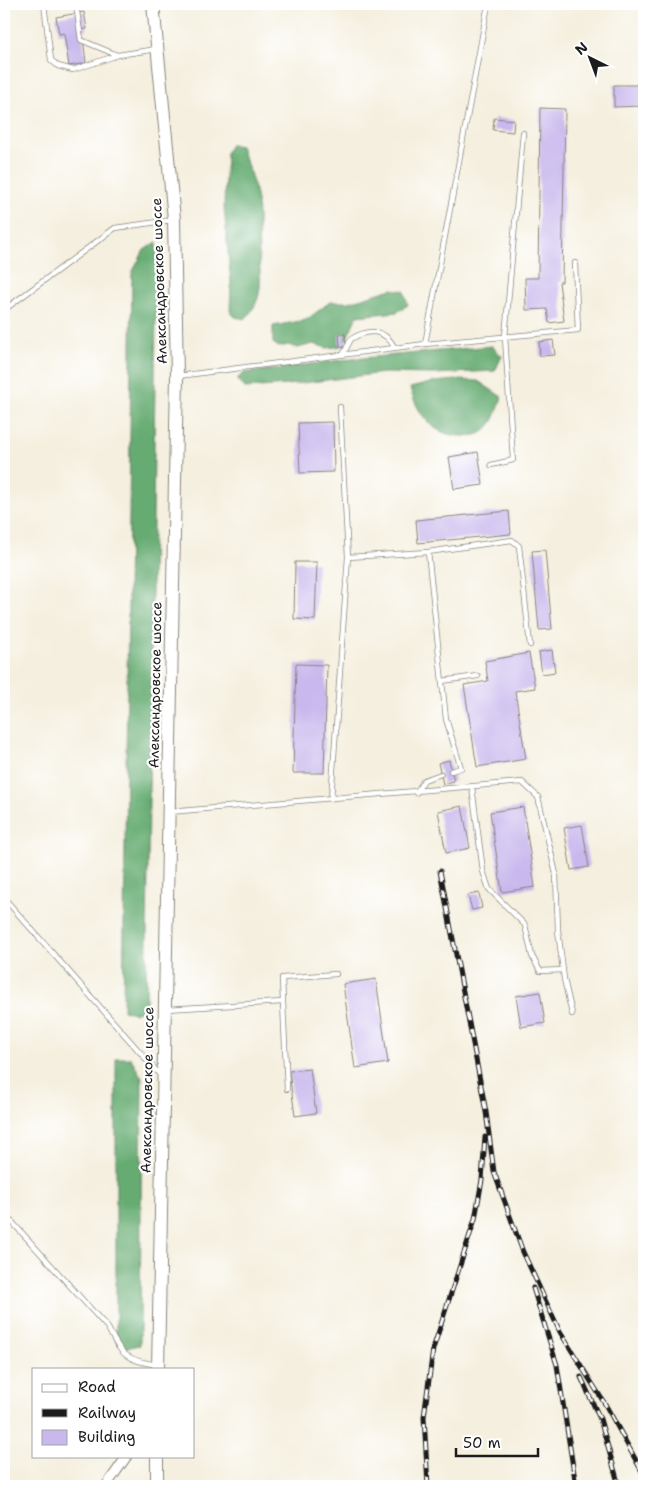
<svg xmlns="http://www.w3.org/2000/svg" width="648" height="1490" font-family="'Shantell Sans',sans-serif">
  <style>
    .forest { fill: #66ac72; stroke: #416447 }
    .building { fill: #c8b8ed }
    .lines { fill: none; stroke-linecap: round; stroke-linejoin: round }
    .service-casing { stroke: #88867d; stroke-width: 6 }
    .minor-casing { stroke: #88867d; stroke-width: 11 }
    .secondary-casing { stroke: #88867d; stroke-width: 14 }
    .service { stroke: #fff; stroke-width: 4.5 }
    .minor { stroke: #fff; stroke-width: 9 }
    .secondary { stroke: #fff; stroke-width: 12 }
    .rail-casing { stroke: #1c1c1c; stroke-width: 5 }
    .rail { stroke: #fff; stroke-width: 3; stroke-dasharray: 9; stroke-linecap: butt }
    .labels { text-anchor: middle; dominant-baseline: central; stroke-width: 4.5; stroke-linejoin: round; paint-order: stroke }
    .street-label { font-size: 14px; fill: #1c1c1c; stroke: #fff }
  </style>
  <rect width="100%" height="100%" fill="#fff"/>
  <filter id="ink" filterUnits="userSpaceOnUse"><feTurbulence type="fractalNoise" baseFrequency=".02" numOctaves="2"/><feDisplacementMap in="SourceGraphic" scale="10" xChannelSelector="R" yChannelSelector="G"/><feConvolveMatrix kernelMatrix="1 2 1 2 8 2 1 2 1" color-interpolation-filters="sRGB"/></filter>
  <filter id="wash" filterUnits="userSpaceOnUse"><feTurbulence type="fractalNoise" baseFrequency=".0096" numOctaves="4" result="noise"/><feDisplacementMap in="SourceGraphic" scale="20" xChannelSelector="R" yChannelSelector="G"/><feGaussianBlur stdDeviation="1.12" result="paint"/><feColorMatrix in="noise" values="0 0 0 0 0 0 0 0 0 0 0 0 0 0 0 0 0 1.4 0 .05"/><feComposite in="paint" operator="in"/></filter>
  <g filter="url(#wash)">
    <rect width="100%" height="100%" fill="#f4efde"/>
    <!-- forest -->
    <path class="forest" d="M231,144l9,2c7,17 14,36 17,55 2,18 1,36 2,54 1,25 6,43 -14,64l-10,-2 -5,-6 1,-27 -7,-77 2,-55z
      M157,242l-11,766 -12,5 -11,-3 9,-737 12,-23z
      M392,289l12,2 4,14 -11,7 -40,4 -14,30 -16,2 -14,-4 -15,4 -10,-3 -9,2 -6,-4v-17l33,-6 24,-18h19z
      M492,346l10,10 -7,15 -62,3 -50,-1 -96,12 -42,3 -8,-9 7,-6 98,-13z
      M457,380l21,1 24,16c-4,12 -7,26 -18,34 -6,5 -14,5 -22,5 -29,0 -44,-21 -52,-48l24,-6z
      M116,1058h15l11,20 -2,267 -15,3 -9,-7z"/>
    <g id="blocks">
      <!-- building -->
      <path class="building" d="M84,12l3,17 -5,1 4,33 -17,3 -5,-33 -5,1 -3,-17z
        M614,85h30v21l-30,1z
        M540,108l25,1 -3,173h-3l5,39 -15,2 -2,-14 -21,1 -1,-32h13z
        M494,118l20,2 -1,12 -20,-2z
        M339,334h6l1,13h-6z
        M553,340l2,15 -15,1 -1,-14z
        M333,422l1,50 -34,1 -2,-50z
        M478,452l5,33 -29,4 -5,-32z
        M509,511l2,23 -93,9 -2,-23z
        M545,550l7,79 -13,1 -7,-79z
        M295,562h22l-2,58 -21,-1z
        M552,650l3,22 -13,2 -3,-22z
        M529,653l6,35 -20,3 11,68 -49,8 -13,-82 24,-4 -3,-20z
        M296,664l31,1 -3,108h-31z
        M449,760l5,21 -11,3 -5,-21z
        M462,806l8,42 -24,5 -8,-42z
        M523,807l12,80 -33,5 -12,-80z
        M582,825l7,42 -18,3 -7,-42z
        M479,893l3,15 -10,2 -4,-15z
        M376,979l12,84 -33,5 -12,-84z
        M540,992l5,31 -24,4 -5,-31z
        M310,1069l6,44 -21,3 -6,-45z"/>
    </g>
  </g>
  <g filter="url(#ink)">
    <use href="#blocks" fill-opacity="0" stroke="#88867d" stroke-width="1"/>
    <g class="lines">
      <defs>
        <path id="service" d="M44,4l7,56 7,6 15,4 45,-15 39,-6
          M76,4l5,36 36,15
          M4,310l111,-82 57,-8
          M425,344l62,-334
          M343,355l8,-16c18,-11 34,-10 44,9
          M178,376l247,-32 153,-14 -3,-67
          M491,465l22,-5 -8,-123 18,-204
          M348,557l80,-5
          M442,681l36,-5
          M451,771l10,-3 -15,-49 -18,-167 84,-12 7,6 11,99
          M472,787l11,84 6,18 36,36 7,31 8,15 23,-1
          M416,793l8,-13 17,-6
          M331,799l17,-242 -8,-150
          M169,812l353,-30 16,15 18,77 2,56 6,49 8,35
          M4,898l157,178
          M283,1002l4,87
          M167,1009l116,-7 -1,-24 54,-4
          M4,1213l104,115c14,29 18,31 49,37"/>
        <path id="minor" d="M106,1486l21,-30"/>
        <path id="secondary" d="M153,4l21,215 3,157 -19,993
          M157,1486v-30"/>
      </defs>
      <!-- service casing -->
      <use href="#service" class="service-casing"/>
      <!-- minor casing -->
      <use href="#minor" class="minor-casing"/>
      <!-- secondary casing -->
      <use href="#secondary" class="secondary-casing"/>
      <!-- service -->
      <use href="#service" class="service"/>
      <!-- minor -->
      <use href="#minor" class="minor"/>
      <!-- secondary -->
      <use href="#secondary" class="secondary"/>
      <defs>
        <path id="rail" d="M440,871l46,241 8,60 29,80 37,80 45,72 39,71
          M533,1288l24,77 19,121
          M581,1377l19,42 19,67
          M428,1486l-4,-69 9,-68 42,-130 7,-39 3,-43"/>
      </defs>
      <!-- rail casing -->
      <use href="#rail" class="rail-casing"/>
      <!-- rail -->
      <use href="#rail" class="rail"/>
    </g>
  </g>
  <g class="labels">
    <!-- street labels -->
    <g class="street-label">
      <text transform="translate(159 281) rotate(-92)">Александровское шоссе</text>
      <text transform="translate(155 685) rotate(-89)">Александровское шоссе</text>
      <text transform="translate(147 1090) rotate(-89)">Александровское шоссе</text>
    </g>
  </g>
  <!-- margin -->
  <rect width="648" height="1490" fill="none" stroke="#fff" stroke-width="20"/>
  <!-- legend -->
  <rect x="32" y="1368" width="162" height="90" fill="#ffffff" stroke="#a4a4a4"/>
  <rect x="42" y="1384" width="25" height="8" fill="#ffffff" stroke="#a4a4a4"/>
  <text x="78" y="1392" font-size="15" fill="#1c1c1c">Road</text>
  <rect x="42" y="1409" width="25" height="8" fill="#1c1c1c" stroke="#a4a4a4"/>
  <text x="78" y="1418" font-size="15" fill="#1c1c1c">Railway</text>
  <rect x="42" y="1430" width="25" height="15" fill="#c8b8ed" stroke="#a4a4a4"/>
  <text x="78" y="1442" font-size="15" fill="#1c1c1c">Building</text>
  <!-- north arrow -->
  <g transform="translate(590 58) rotate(318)" stroke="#ffffff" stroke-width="4" paint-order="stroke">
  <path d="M0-4L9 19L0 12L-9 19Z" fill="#1c1c1c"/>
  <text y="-8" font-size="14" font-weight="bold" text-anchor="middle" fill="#1c1c1c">N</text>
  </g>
  <!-- scale -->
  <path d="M456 1448v8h82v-8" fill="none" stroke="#1c1c1c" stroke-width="2.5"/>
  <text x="463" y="1448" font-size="15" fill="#1c1c1c" stroke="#ffffff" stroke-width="4" paint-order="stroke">50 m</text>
</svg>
